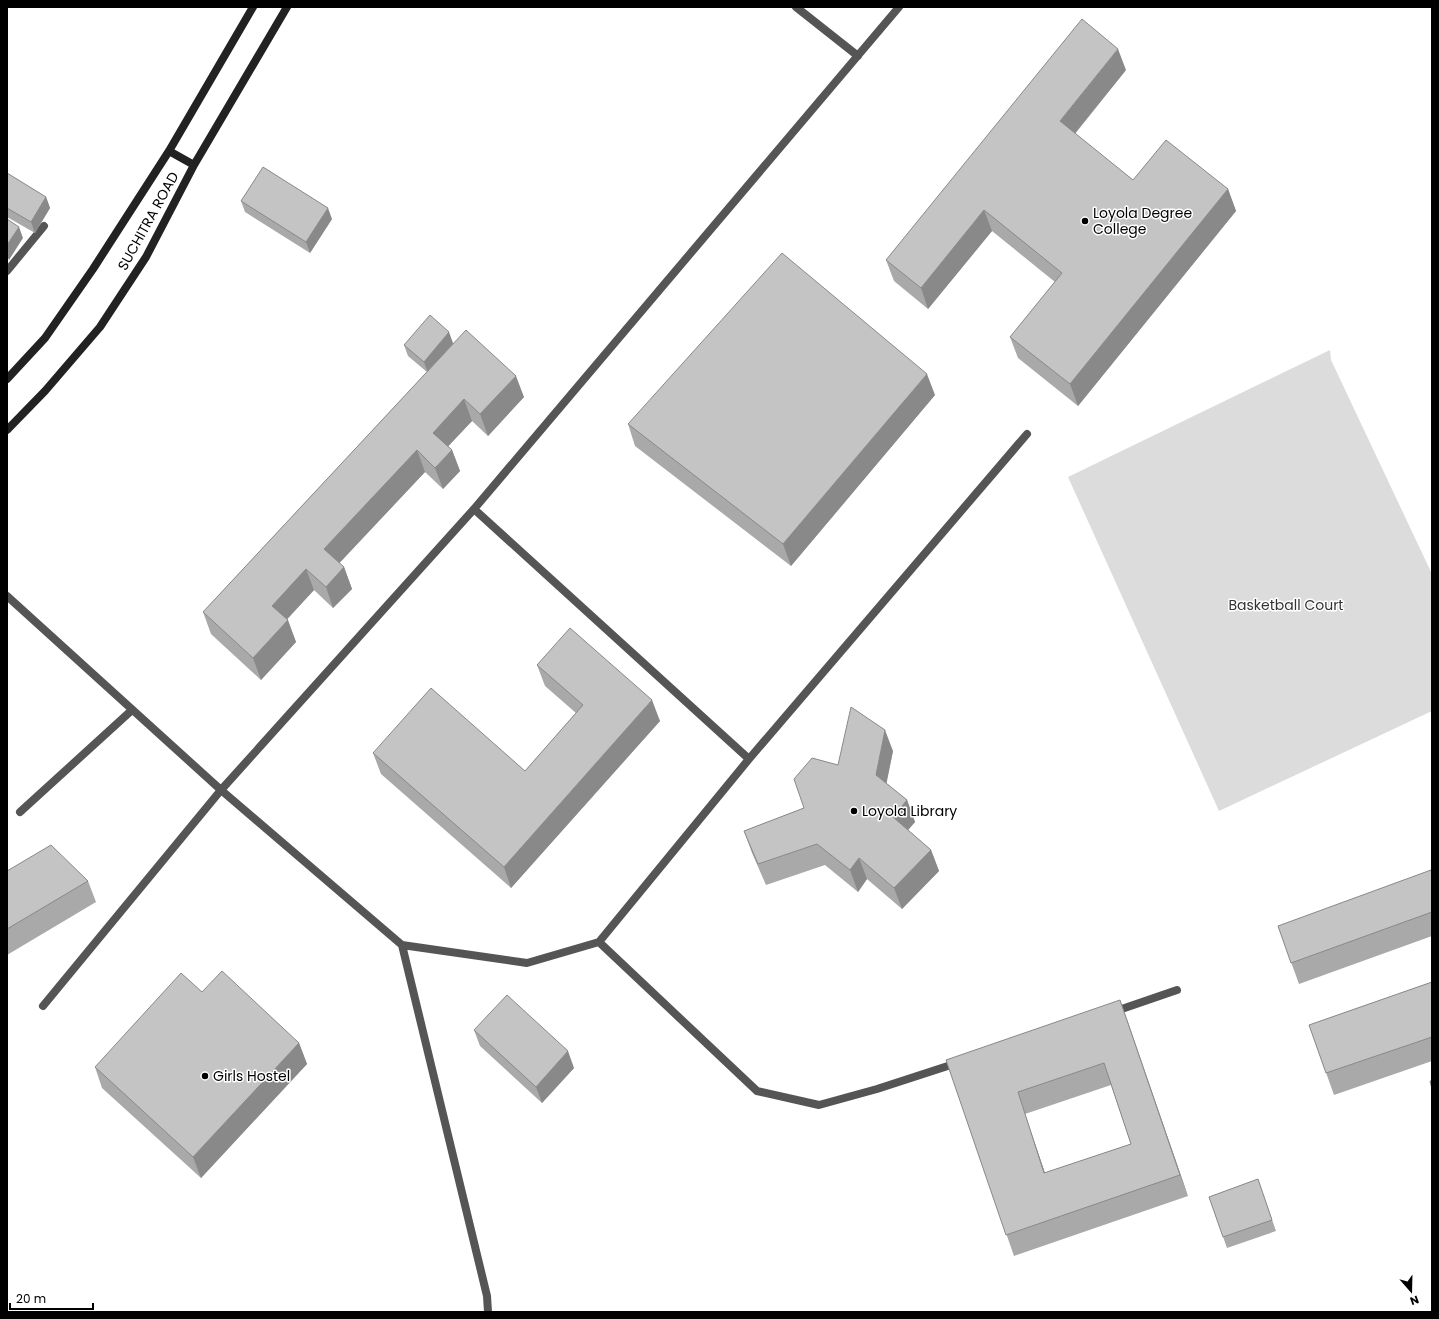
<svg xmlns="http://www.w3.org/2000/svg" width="1439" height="1319" font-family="Poppins,sans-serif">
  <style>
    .green { fill: #dcdcdc }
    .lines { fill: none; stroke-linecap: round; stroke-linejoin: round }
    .lane { stroke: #555; stroke-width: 8 }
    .street { stroke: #555; stroke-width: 8 }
    .secondary { stroke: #222; stroke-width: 8 }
    .wall { fill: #a9a9a9; fill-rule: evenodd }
    .shaded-wall { fill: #898989 }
    .building { fill: #c4c4c4; stroke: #898989; fill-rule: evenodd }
    .poi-dot { fill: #000; stroke: #fff; stroke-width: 1.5 }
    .labels { text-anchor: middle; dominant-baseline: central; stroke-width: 3; stroke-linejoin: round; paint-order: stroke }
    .poi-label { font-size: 14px; fill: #000; stroke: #fff; text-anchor: start }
    .street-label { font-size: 14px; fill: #000; stroke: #fff }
    .park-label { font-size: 14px; fill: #333; stroke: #fff }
  </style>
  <rect width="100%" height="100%" fill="#fff"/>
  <!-- green -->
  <path class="green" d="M1330,350l1,10 101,214v137l-213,100 -151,-334z"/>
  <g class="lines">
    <!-- lane -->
    <path class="lane" d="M796,7l62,49
      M474,509l275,250
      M7,596l214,194 181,155 125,18 72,-21 150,-183 278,-325
      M20,812l112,-102
      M599,942l158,149 62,14 58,-16 80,-26
      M402,945l85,351 1,16
      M43,1006l178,-216 253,-281 425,-502
      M1113,1012l64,-22"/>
    <!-- street -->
    <path class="street" d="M7,271l37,-45"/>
    <!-- secondary -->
    <path class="secondary" d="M169,151l25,14
      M7,379l38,-41 48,-69 76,-118 84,-144
      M7,430l38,-39 55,-64 46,-70 48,-92 93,-158"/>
  </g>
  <!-- wall -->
  <path class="wall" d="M1126,70l-51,64 58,46 95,9 8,22 -158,195 -60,-48 -8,-21 45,-55 -63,-51 -64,78 -34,-28 -8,-21z
    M7,173l39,24 4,11 -15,25 -28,-16z
    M241,201l91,18 -22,34 -65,-41z
    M453,343l71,54 -36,39 -16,-15 -24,25 4,4 8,21 -17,18 -18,-17 -86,91 5,4 8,22 -19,19 -19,-18 -27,29 9,23 -35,38 -50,-46 -8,-22 224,-240 -19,-16 -4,-11z
    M935,395l-144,171 -156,-120 -7,-22z
    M537,665l123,56 -149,167 -130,-114 -8,-21 152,18 51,-58 -31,-27z
    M893,751l-7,32 21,17 8,22 -7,8 23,20 8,21 -37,38 -35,-30 -9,13 -33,-27 -59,20 -14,-32 -8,-22 60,-23 34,-43z
    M7,871l81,10 8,21 -89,53z
    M1432,874v62l-133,48 -21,-58z
    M1432,982v79l-98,34 -25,-70z
    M202,992l97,51 8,21 -106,114 -99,-90 -7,-21z
    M1120,1001l68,195 -174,60 -68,-196zM1111,1085l20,59 -86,29 -20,-59z
    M474,1030l100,38 -32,35 -62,-57z
    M1258,1179l18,52 -49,17 -18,-51z"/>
  <!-- shaded-wall -->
  <path class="shaded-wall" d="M1118,49l8,21 -59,73 -7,-22z
    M1228,189l8,22 -158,195 -8,-22z
    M46,197l4,11 -15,25 -4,-11z
    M328,208l4,11 -22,34 -4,-11z
    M984,210l8,21 -64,78 -7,-21z
    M19,227l4,11 -14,22 -2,-4v-11z
    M449,332l4,11 -25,30 -4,-11z
    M927,374l8,21 -144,171 -8,-22z
    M516,376l8,21 -36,39 -8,-22z
    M464,399l8,22 -31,33 -8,-21z
    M417,450l8,22 -93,99 -8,-22z
    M452,450l8,21 -17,18 -8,-21z
    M344,567l8,22 -19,19 -7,-21z
    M306,569l8,21 -34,37 -8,-21z
    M288,620l8,22 -35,38 -8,-22z
    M652,700l8,21 -149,167 -7,-21z
    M885,730l8,21 -9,45 -8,-21z
    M907,800l8,22 -14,16 -8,-21z
    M931,850l8,21 -37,38 -8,-21z
    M859,858l8,21 -9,13 -8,-22z
    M1120,1000l8,22 60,174 -8,-21z
    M299,1043l8,21 -106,114 -8,-21z
    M568,1051l6,17 -32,35 -6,-16z
    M1018,1092l7,22 27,80 -8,-21z"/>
  <!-- building -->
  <path class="building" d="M1082,19l36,30 -58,72 73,59 33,-40 62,49 -158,195 -60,-47 52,-64 -78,-63 -63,78 -35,-28z
    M263,167l65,41 -22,34 -65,-41z
    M7,173l39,24 -15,25 -24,-14z
    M7,219l12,8 -12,18z
    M782,253l145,121 -144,170 -155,-120z
    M430,315l19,17 -25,30 -20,-17z
    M466,330l50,46 -36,38 -16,-15 -31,34 19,17 -17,18 -18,-18 -93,99 20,18 -18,20 -20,-18 -34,37 16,14 -35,38 -50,-46z
    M570,628l82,72 -148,167 -131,-114 58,-65 94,83 58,-66 -46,-40z
    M851,707l34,23 -9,45 31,25 -14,17 38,33 -37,38 -35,-30 -9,12 -33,-26 -59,20 -14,-33 60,-23 -10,-29 18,-21 26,7z
    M51,845l37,36 -81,48v-58z
    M1431,870l1,4v38l-141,51 -13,-37z
    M222,971l77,72 -106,114 -98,-90 86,-94 21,19z
    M1432,982v55l-106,36 -17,-48z
    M507,995l61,56 -32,36 -62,-57z
    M1120,1000l60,175 -174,60 -60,-175zM1104,1063l27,81 -87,29 -26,-81z
    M1430,1081h2v8z
    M1258,1179l14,41 -49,17 -14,-40z"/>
  <!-- markers -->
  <g class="poi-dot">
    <circle cx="1085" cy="221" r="4"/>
    <circle cx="854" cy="811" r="4"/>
    <circle cx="205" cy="1076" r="4"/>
  </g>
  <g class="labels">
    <!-- poi labels -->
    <g class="poi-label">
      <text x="1093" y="213">Loyola Degree<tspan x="1093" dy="16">College</tspan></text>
      <text x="862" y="811">Loyola Library</text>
      <text x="213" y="1076">Girls Hostel</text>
    </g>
    <!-- street labels -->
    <g class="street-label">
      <text transform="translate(148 221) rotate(-61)">SUCHITRA ROAD</text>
    </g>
    <!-- park labels -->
    <g class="park-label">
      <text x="1286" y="605">Basketball Court</text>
    </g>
  </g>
  <!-- border -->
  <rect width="1439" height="1319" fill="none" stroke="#000000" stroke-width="16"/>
  <!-- north arrow -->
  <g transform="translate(1411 1291) rotate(160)" stroke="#ffffff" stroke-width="3" paint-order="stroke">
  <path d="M0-3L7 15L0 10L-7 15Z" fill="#000000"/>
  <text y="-6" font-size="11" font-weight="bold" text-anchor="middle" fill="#000000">N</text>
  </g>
  <!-- scale -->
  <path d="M10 1303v6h83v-6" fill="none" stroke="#000000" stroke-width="2"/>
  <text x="16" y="1303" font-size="12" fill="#000000" stroke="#ffffff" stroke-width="3" paint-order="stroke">20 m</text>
</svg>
